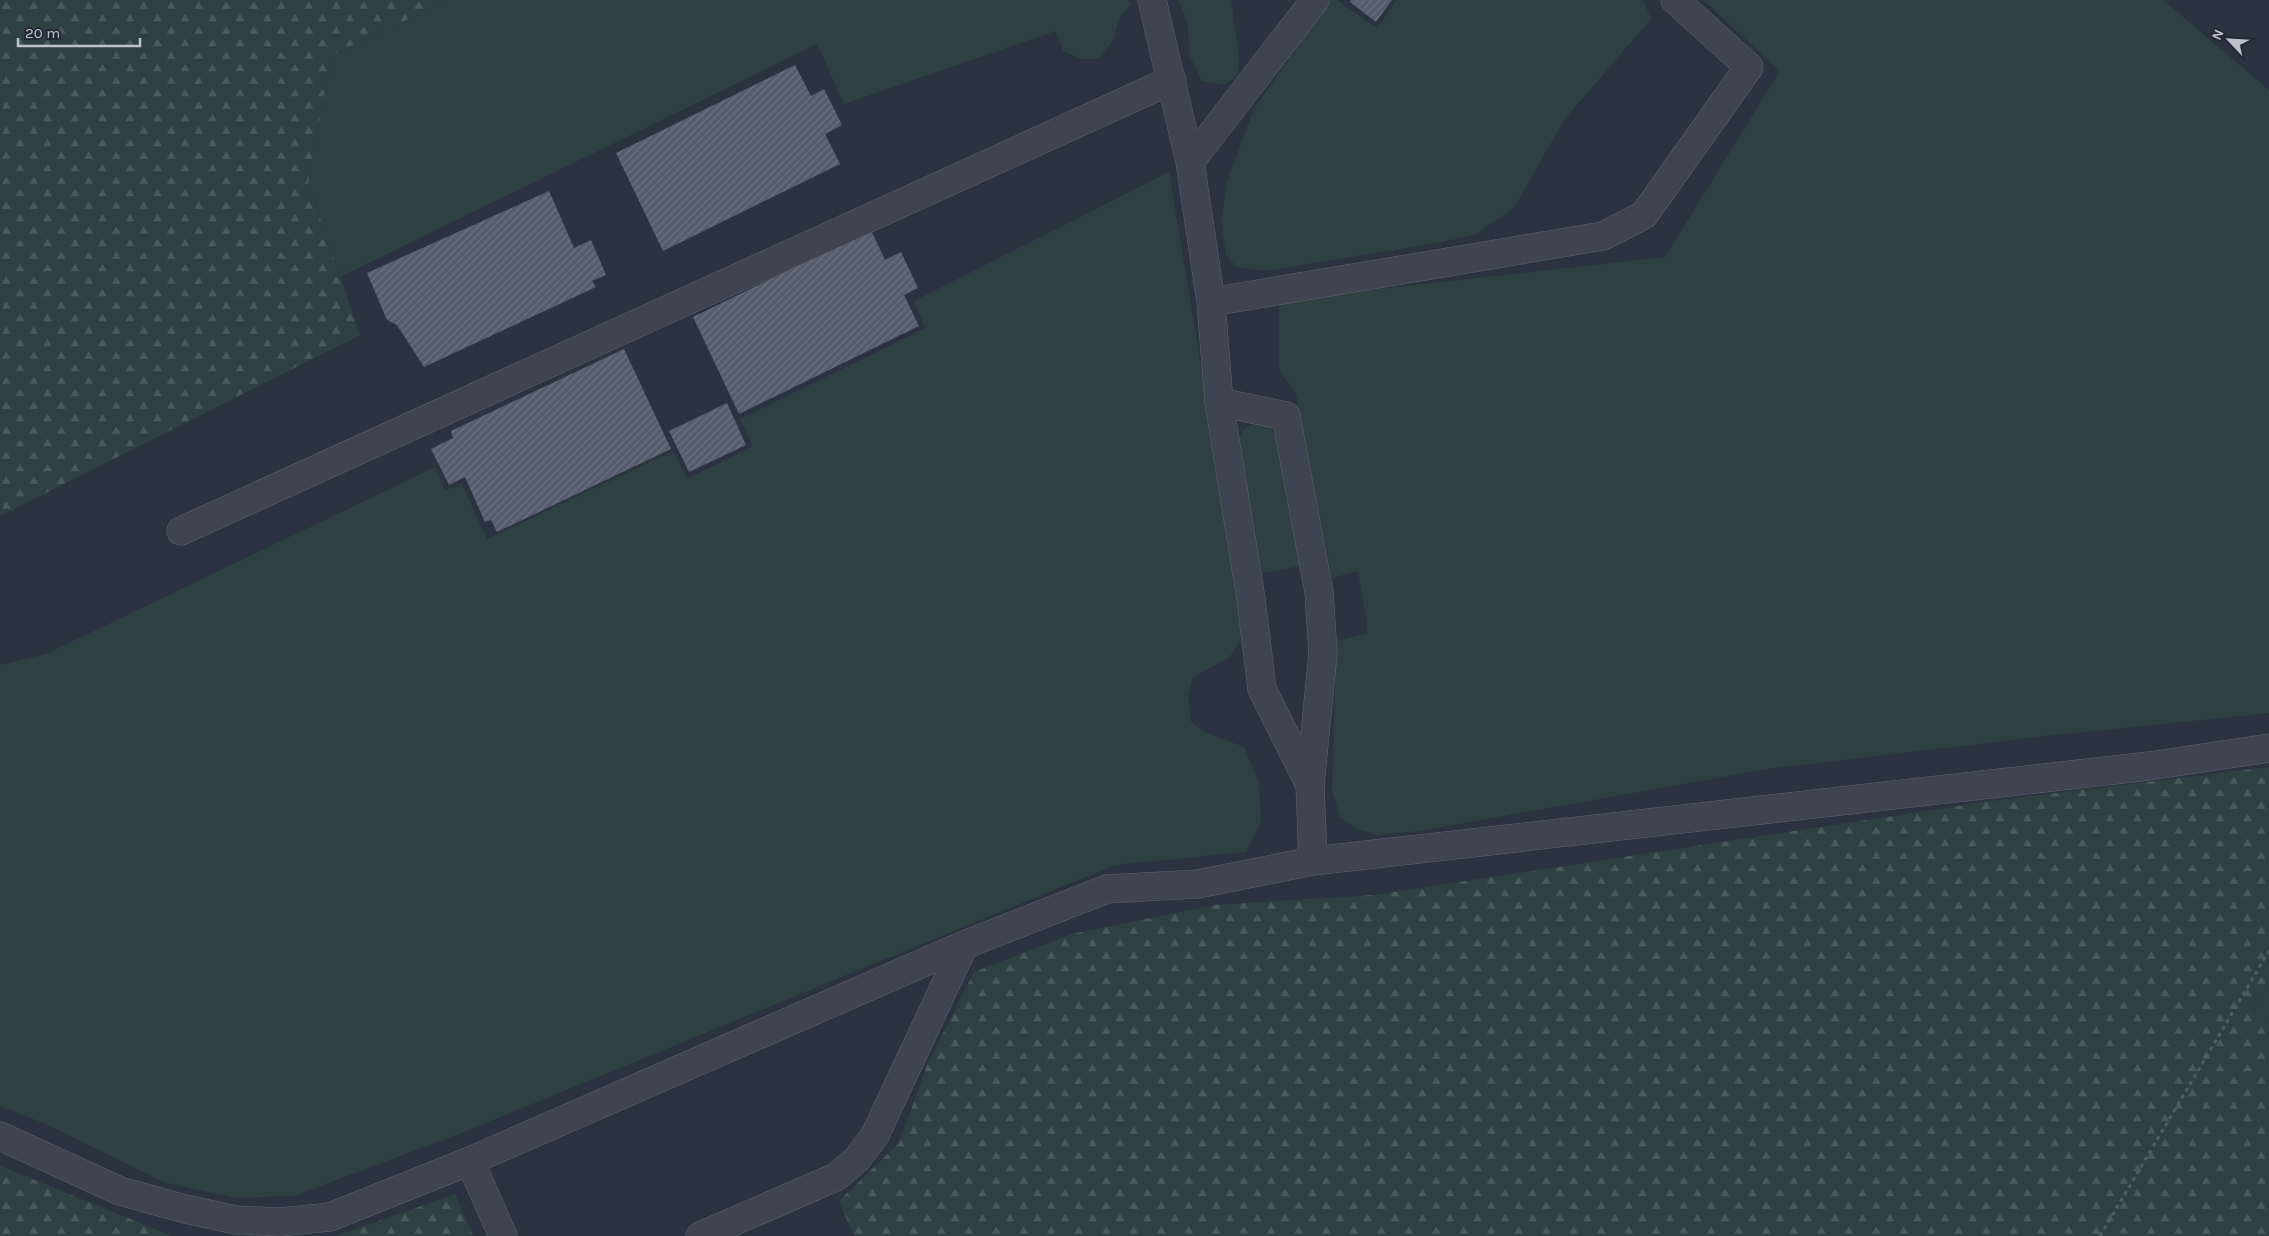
<svg xmlns="http://www.w3.org/2000/svg" width="2269" height="1236" font-family="Karla,sans-serif">
  <style>
    .grass { fill: #2e4042 }
    .forest { fill: url(#forest-firs) }
    .building { fill: url(#building-hatch) }
    .lines { fill: none; stroke-linecap: round; stroke-linejoin: round }
    .minor-casing { stroke: #5d636e; stroke-width: 29 }
    .path { stroke: #4d5d60; stroke-width: 3; stroke-dasharray: 4 4; stroke-linecap: butt }
    .minor { stroke: #3f4550; stroke-width: 28 }
  </style>
  <defs>
    <pattern id="forest-firs" width="22" height="20" patternUnits="userSpaceOnUse" patternTransform="scale(1.25)"><rect width="22" height="20" fill="#2e4042"/><path d="M5 1l3.5 6h-7zM16 11l3.5 6h-7z" fill="#4a5a5c"/></pattern>
    <pattern id="building-hatch" width="6" height="6" patternUnits="userSpaceOnUse" patternTransform="scale(1.25)"><rect width="6" height="6" fill="#555c6b"/><path d="M-1 1l2-2M0 6l6-6M5 7l2-2" fill="none" stroke="#6c727f"/></pattern>
  </defs>
  <rect width="100%" height="100%" fill="#2b3340"/>
  <!-- grass -->
  <path class="grass" d="M450,0h678l3,4 -12,15 -6,22 -15,18h-16l-19,-8 -7,-20 -212,73 -27,-60 -477,233 -32,-94 24,-128z
    M1178,0h53l8,55 -1,20 -14,10 -22,-4 -13,-27 -1,-30z
    M1330,0h7l40,28 20,-28h246l8,19 -87,101 -50,88 -39,27 -49,10 -161,26 -28,-4 -11,-12 -5,-34 6,-39 27,-73z
    M1703,0h460l106,90v623l-223,23 -279,33 -347,62 -42,4 -22,-6 -16,-12 -8,-26 4,-150 32,-8 -10,-62 -26,7 -36,-184 -17,-24v-65l37,-9 349,-39 115,-186z
    M1169,172l69,418 4,47 -13,21 -36,19 -5,19 3,26 14,10 39,15 15,36 2,38 -15,31 -131,13 -656,269 -165,62 -59,2 -72,-16 -115,-57 -48,-19v-441l46,-11 389,-187 10,23 17,-6 25,55 186,-88 14,28 65,-33 -12,-27 185,-91 -11,-27z
    M1258,423l12,4 7,10 24,129 -40,7 -23,-129 1,-6 7,-11z
    M2269,984v33l-16,-5z"/>
  <!-- forest -->
  <path class="forest" d="M0,0h450l-118,55 -24,128 52,152 -360,181z
    M2269,767v217l-16,27 16,6v219h-1415l-15,-35 60,-58 29,-80 46,-91 98,-38 143,-29 159,-10 610,-93z
    M0,1165l10,5 162,66h-172z
    M455,1194l18,42h-137z"/>
  <!-- building -->
  <path class="building" d="M1351,0h41l-16,22 -26,-20z
    M795,65l16,31 13,-7 18,36 -17,9 15,30 -177,87 -47,-98z
    M549,191l25,57 17,-8 15,35 -14,6 4,6 -172,80 -27,-42 -10,-5 -20,-47z
    M871,230l14,30 16,-8 17,36 -14,7 15,31 -180,88 -46,-97z
    M624,349l47,100 -174,83 -6,-12 -6,2 -20,-45 -16,8 -18,-36 22,-11 -2,-7z
    M727,403l19,42 -57,27 -20,-41z"/>
  <g class="lines">
    <defs>
      <path id="minor" d="M1152,0l38,162 21,140 8,100 32,197 11,90 48,96 3,76 836,-95 120,-18
        M1190,162l125,-162
        M1211,302l392,-66 41,-21 105,-148 -74,-67
        M1219,402l67,14 33,176 4,61 -13,132
        M181,531l991,-451
        M0,1136l120,55 65,18 51,11 44,2 50,-5 140,-56 494,-216 143,-56 91,-5 115,-23
        M470,1161l33,75
        M700,1236l136,-59 21,-18 18,-24 89,-190"/>
    </defs>
    <!-- minor casing -->
    <use href="#minor" class="minor-casing"/>
    <!-- path -->
    <path class="path" d="M2100,1236l169,-285"/>
    <!-- minor -->
    <use href="#minor" class="minor"/>
  </g>
  <!-- north arrow -->
  <g transform="translate(2229 40) rotate(295)" stroke="#232a36" stroke-width="4" paint-order="stroke">
  <path d="M0-4L9 19L0 12L-9 19Z" fill="#bcc1ca"/>
  <text y="-8" font-size="14" font-weight="bold" text-anchor="middle" fill="#bcc1ca">N</text>
  </g>
  <!-- scale -->
  <path d="M18 38v8h122v-8" fill="none" stroke="#bcc1ca" stroke-width="2.5"/>
  <text x="25" y="38" font-size="15" fill="#bcc1ca" stroke="#232a36" stroke-width="4" paint-order="stroke">20 m</text>
</svg>
